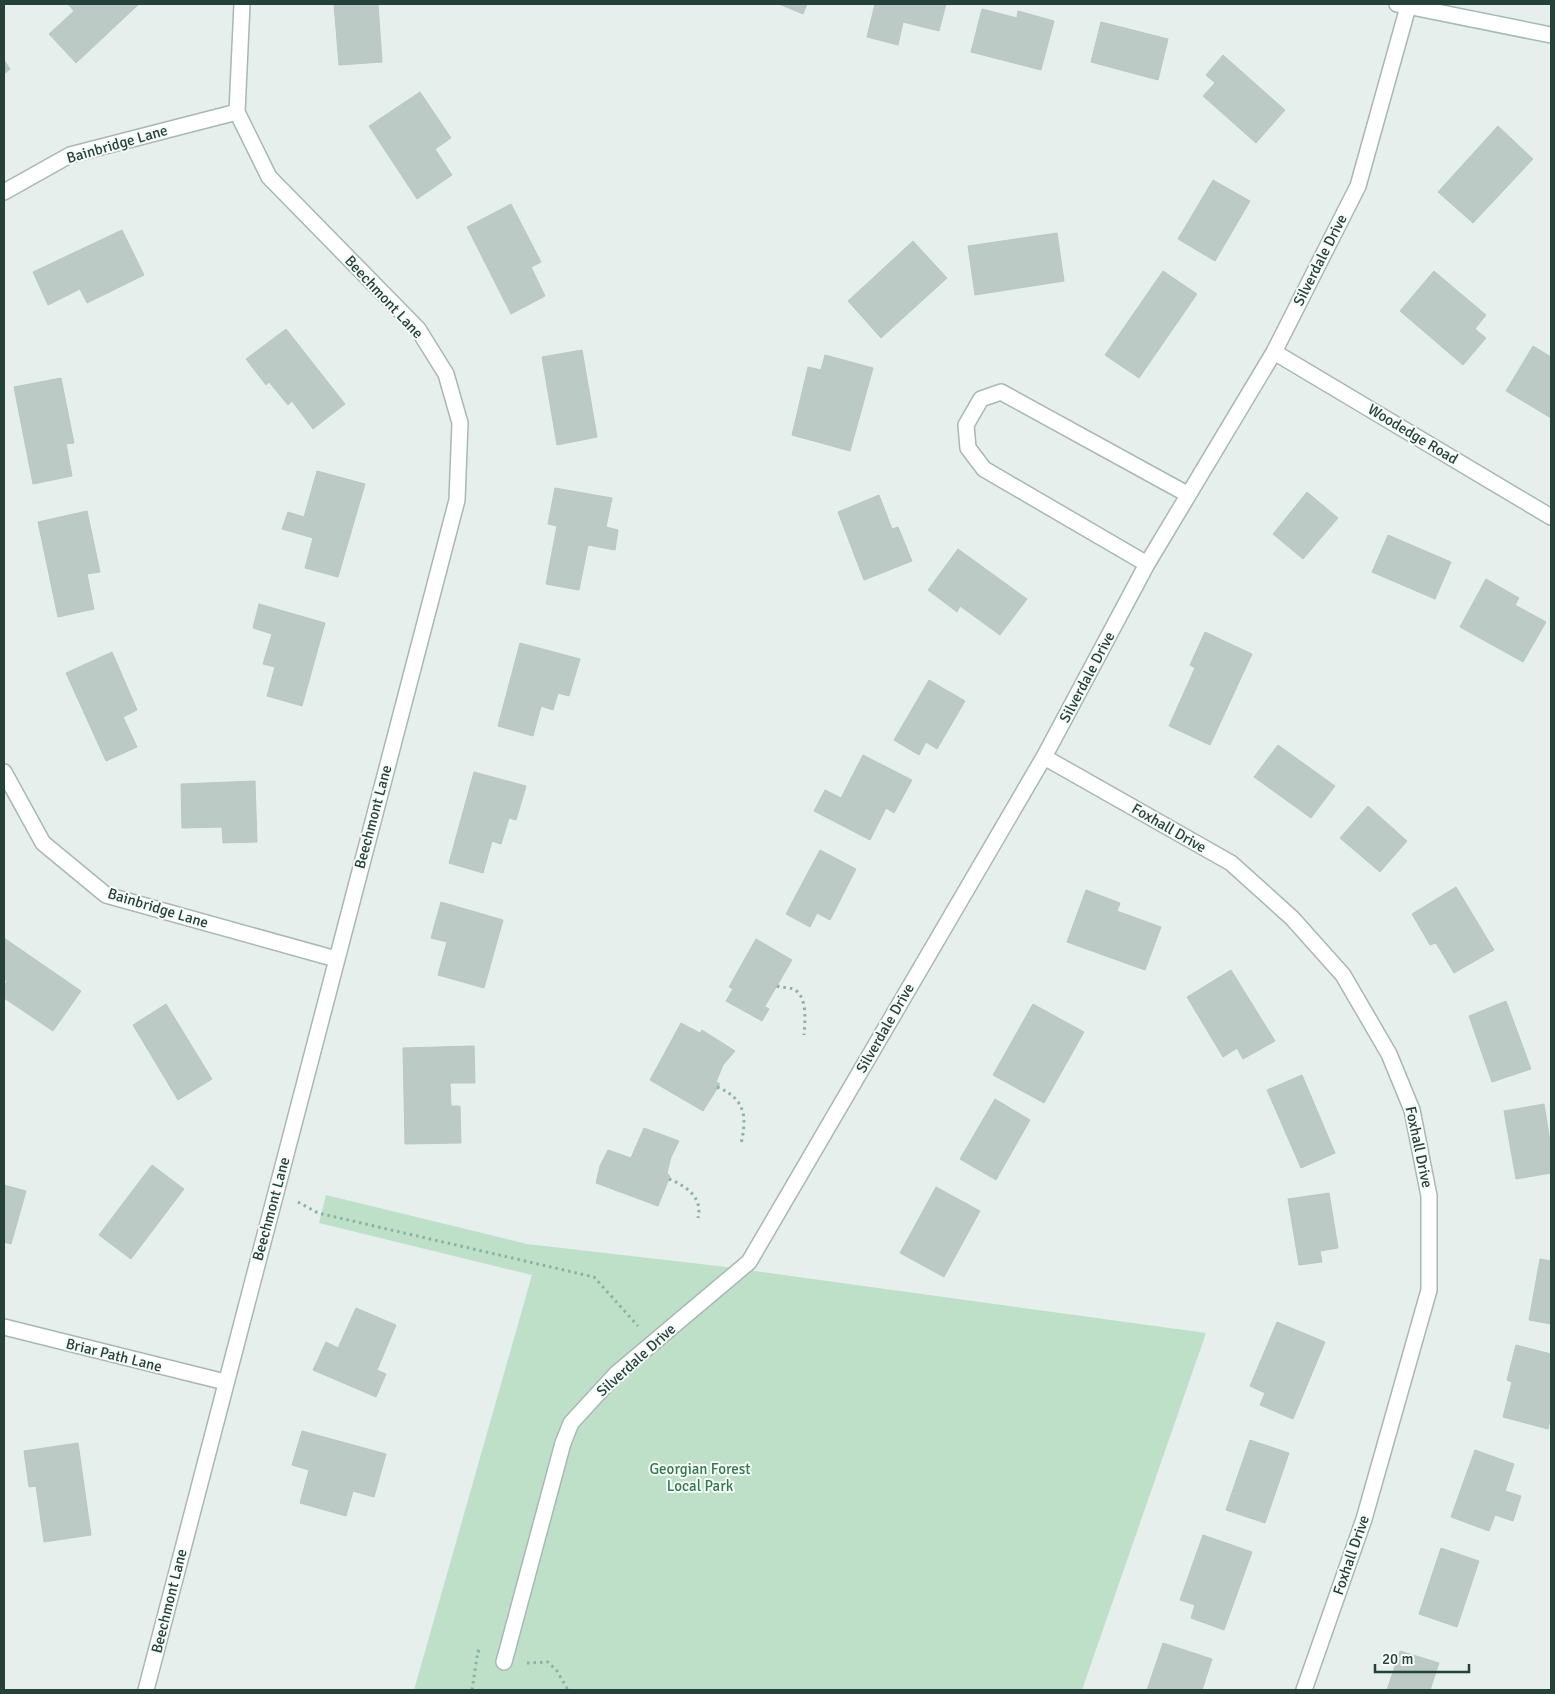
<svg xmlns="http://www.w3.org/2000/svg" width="1555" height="1694" font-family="Signika,sans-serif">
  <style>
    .green { fill: #bfe0c8 }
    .building { fill: #bbcac4; stroke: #b8c9c2 }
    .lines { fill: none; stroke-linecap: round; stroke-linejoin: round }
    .lane-casing { stroke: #a8b8b2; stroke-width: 18 }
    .street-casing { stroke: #a8b8b2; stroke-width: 18 }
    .secondary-casing { stroke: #a4bbb3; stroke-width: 18 }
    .path { stroke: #86b3a5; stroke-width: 3; stroke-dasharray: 2.5 4; stroke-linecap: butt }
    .lane { stroke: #fff; stroke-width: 15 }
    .street { stroke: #fff; stroke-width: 15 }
    .secondary { stroke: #fff; stroke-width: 15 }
    .labels { text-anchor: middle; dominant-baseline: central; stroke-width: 4; stroke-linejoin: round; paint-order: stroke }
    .street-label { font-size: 15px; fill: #24423a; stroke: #f7fbf9 }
    .park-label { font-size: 15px; fill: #2d7a4b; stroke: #f7fbf9 }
  </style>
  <rect width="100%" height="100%" fill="#e6efeb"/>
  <!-- green -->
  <path class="green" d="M326,1195l201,49 191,22 488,67 -124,357h-668l118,-415 -213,-52z"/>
  <!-- building -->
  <path class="building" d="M68,4h71l-63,59 -27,-29 25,-23z
    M334,4h44l4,58 -43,3z
    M779,4h28l-4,10z
    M875,4h71l-7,27 -36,-9 -5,23 -31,-8z
    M982,9l35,9 1,-7 36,10 -13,49 -70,-18z
    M1101,22l67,17 -10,41 -67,-18z
    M1223,55l62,55 -29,33 -53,-47 12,-13 -9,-8z
    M4,60l6,9 -6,5z
    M420,92l31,46 -16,11 17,26 -35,24 -48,-73z
    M1498,126l35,33 -60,64 -35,-31z
    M1213,180l37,21 -35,60 -37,-22z
    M511,204l30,58 -10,5 14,29 -34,18 -44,-87z
    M122,230l22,45 -57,28 -7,-14 -32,16 -15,-33z
    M1057,233l7,48 -89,14 -7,-49z
    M913,241l34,37 -66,60 -33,-37z
    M1163,271l34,23 -58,84 -34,-23z
    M1434,271l52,44 -11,14 11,9 -23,27 -63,-54z
    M286,329l59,75 -32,25 -21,-28 -4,4 -19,-23 -3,3 -20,-26z
    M1533,346l18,11v61l-45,-27z
    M582,350l15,87 -40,8 -15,-88z
    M825,355l48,13 -23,83 -58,-16 16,-68 13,3z
    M61,378l13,65 -8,1 6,32 -39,8 -19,-97z
    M317,471l48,13 -27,93 -33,-9 8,-30 -31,-9 6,-17 16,5z
    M555,488l57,10 -6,29 12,3 -3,20 -27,-5 -9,45 -33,-6 11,-58 -9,-2z
    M1307,492l31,26 -35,41 -30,-25z
    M879,495l13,34 6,-2 14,34 -48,19 -26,-68z
    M87,511l13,61 -13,2 7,35 -36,8 -20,-95z
    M1388,535l63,27 -16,37 -63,-27z
    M958,549l69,50 -27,36 -40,-29 -3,6 -29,-22z
    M1486,579l33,19 -4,7 31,17 -23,40 -63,-35z
    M259,604l66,19 -23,83 -35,-10 8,-29 -12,-3 9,-30 -19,-6z
    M1205,632l47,22 -42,91 -41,-19 26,-58 -5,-3z
    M520,643l60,16 -11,37 -11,-3 -5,17 -12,-4 -8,30 -35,-10z
    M112,652l25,58 -14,7 14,30 -31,14 -40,-88z
    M929,680l36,21 -28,48 -11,-7 -7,13 -25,-15z
    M1278,745l57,41 -24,32 -57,-41z
    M863,755l49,25 -18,33 -8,-5 -16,32 -56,-29 11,-21 16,8z
    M474,772l52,14 -10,34 -7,-2 -8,26 -9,-3 -9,32 -34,-10z
    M255,781l2,61 -34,1 -1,-16 -40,1 -1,-44z
    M1368,806l39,35 -27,31 -40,-34z
    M820,850l36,19 -26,51 -13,-7 -7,14 -24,-13z
    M1456,887l38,63 -40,23 -18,-30 -6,2 -18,-31z
    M1086,890l34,13 -3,8 44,16 -16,43 -78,-28z
    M441,902l62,18 -19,68 -46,-13 9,-33 -16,-4z
    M4,938l77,53 -28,40 -49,-33v-12l3,-5 -3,-2z
    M756,939l36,21 -27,46 -36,-19z
    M1231,970l44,71 -32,18 -6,-11 -14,9 -36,-60z
    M733,989l36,20 -7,12 -36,-20z
    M1506,1001l25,68 -39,13 -23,-66z
    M166,1004l46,75 -34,21 -45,-75z
    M1033,1004l51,28 -40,71 -51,-28z
    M681,1023l19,10 2,-3 33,21 -12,14 -7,17 4,2 -17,27 -53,-31z
    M474,1046l1,37h-25l1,23h9l1,37 -56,1 -2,-96z
    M1302,1075l33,78 -34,15 -34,-78z
    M995,1099l35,21 -34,60 -36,-21z
    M1544,1104l7,44v25l-35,6 -12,-68z
    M644,1128l35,13 -8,16 -4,16 3,3 -12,30 -62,-23 4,-17 8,-16 23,8z
    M152,1165l32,24 -53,70 -32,-24z
    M4,1185l22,6 -15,53 -7,-2z
    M936,1187l44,24 -36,66 -44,-24z
    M1329,1193l9,55 -18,3 2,11 -23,3 -11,-66z
    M1540,1259l11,2v63l-22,-4z
    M356,1308l40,17 -19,45 9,4 -10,23 -63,-27 13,-28 12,6z
    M1277,1322l48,20 -32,77 -33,-14 5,-12 -15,-7z
    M1516,1345l35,9v61l-3,14 -45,-12 9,-35 -5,-2z
    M302,1431l84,23 -12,43 -21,-6 -7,25 -46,-13 9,-33 -17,-5z
    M1250,1440l39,13 -24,70 -39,-13z
    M78,1443l13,92 -47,7 -8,-56 -7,1 -5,-36z
    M1475,1450l39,14 -9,27 16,5 -8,25 -18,-6 -6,16 -38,-14z
    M1203,1535l49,17 -28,78 -33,-12 4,-13 -15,-5z
    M1441,1548l38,13 -22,66 -38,-13z
    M1163,1643l49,16 -10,31h-55z
    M1400,1651l39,12 -9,27h-43z"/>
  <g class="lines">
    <defs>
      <path id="lane" d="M504,1662l59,-219"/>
      <path id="street" d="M4,192l66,-37 167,-43
        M1274,352l277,165
        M1147,564l-163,-95 -16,-21 -2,-23 15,-26 20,-7 186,102
        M1044,757l187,106 61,55 51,57 46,79 23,56 17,86v94l-65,229 -60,171
        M4,772l39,71 63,52 230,64
        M4,1327l221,55
        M563,1443l8,-20 45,-49 133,-112 295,-505 103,-193 127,-212 84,-166 50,-179
        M146,1690l311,-1190 3,-77 -14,-49 -28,-45 -149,-152 -32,-65 5,-108"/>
      <path id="secondary" d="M1397,4l154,31"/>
    </defs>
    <!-- lane casing -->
    <use href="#lane" class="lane-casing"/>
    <!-- street casing -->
    <use href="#street" class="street-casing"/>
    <!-- secondary casing -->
    <use href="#secondary" class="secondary-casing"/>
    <!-- path -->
    <path class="path" d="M777,986c5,2 11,1 16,3 15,6 12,33 11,46
      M717,1087c29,12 30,30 24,57
      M669,1179c17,7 34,18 29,39
      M298,1202l20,11 276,64 44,49
      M527,1663l21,-1 9,9 11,19
      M472,1690l6,-39 4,2"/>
    <!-- lane -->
    <use href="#lane" class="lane"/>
    <!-- street -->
    <use href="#street" class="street"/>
    <!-- secondary -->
    <use href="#secondary" class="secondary"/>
  </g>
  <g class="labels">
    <!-- street labels -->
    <g class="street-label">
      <text transform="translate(117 144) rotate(-16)">Bainbridge Lane</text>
      <text transform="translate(1320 260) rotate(-63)">Silverdale Drive</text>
      <text transform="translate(384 297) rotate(47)">Beechmont Lane</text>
      <text transform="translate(1413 434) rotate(31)">Woodedge Road</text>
      <text transform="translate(1087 677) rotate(-62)">Silverdale Drive</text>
      <text transform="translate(373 817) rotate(-75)">Beechmont Lane</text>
      <text transform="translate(1169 828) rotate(30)">Foxhall Drive</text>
      <text transform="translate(158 908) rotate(17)">Bainbridge Lane</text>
      <text transform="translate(885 1028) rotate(-60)">Silverdale Drive</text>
      <text transform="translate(1419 1147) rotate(78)">Foxhall Drive</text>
      <text transform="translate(271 1209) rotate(-75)">Beechmont Lane</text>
      <text transform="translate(114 1355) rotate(14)">Briar Path Lane</text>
      <text transform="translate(636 1360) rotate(-42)">Silverdale Drive</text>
      <text transform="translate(1351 1555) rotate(-71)">Foxhall Drive</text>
      <text transform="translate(169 1601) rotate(-76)">Beechmont Lane</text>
    </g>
    <!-- park labels -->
    <g class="park-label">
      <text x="700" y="1469">Georgian Forest<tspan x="700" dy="17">Local Park</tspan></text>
    </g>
  </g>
  <!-- border -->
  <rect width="1555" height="1694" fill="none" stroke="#24423a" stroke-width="10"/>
  <!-- scale -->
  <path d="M1375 1664v8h94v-8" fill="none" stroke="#24423a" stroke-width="2.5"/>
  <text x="1382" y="1664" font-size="15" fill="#24423a" stroke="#f7fbf9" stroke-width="4" paint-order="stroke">20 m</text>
</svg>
